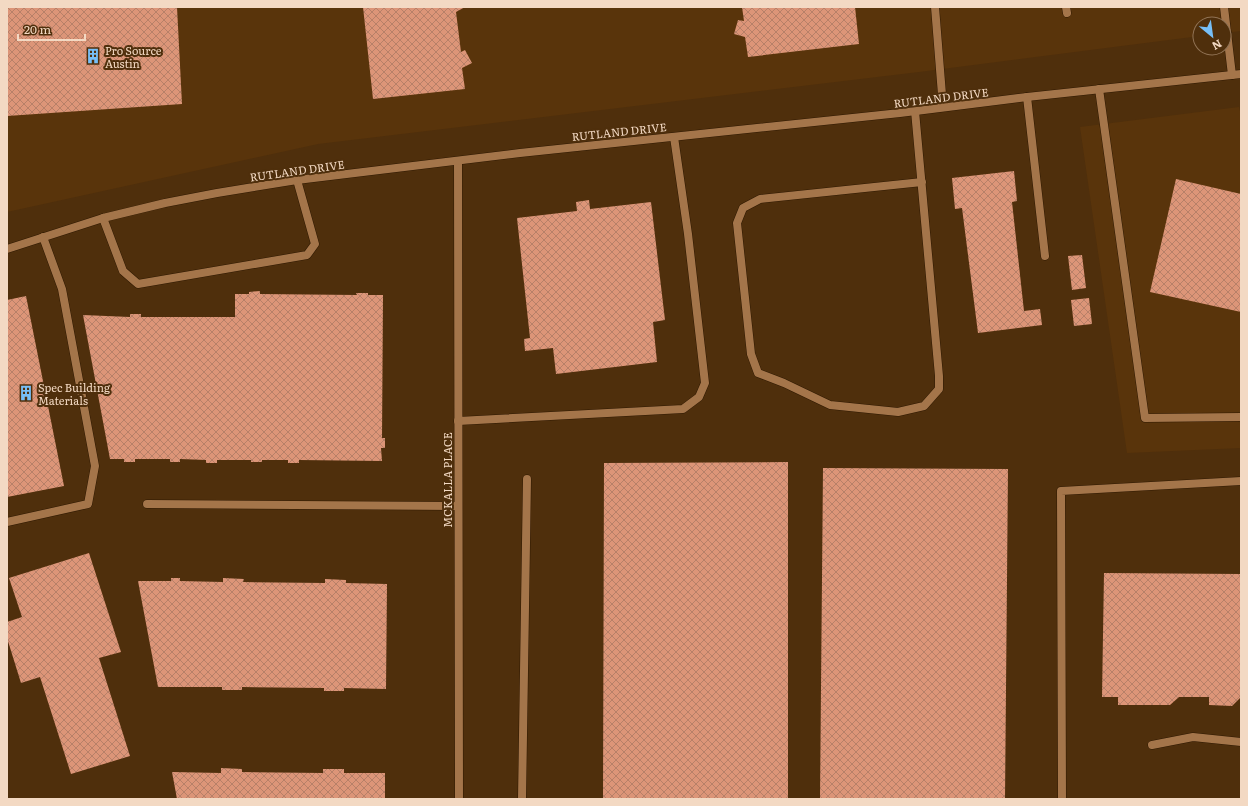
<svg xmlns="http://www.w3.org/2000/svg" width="1248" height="806" font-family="Literata,serif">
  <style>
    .built { fill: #59340b }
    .building { fill: url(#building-cross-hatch) }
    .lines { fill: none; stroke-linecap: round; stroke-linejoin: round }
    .service-casing { stroke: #2f1902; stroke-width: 9 }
    .minor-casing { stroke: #2f1902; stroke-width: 9 }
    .tertiary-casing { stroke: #2f1902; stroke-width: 9 }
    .service { stroke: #a4754a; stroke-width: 8 }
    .minor { stroke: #a4754a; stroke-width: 8 }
    .tertiary { stroke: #a4754a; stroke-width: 8 }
    .labels { text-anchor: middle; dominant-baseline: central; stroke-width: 4; stroke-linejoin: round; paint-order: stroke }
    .poi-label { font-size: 11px; fill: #f3d9c3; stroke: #4f2f0c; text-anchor: start }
    .street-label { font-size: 11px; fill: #f3d9c3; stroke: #4f2f0c }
  </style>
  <defs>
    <pattern id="building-cross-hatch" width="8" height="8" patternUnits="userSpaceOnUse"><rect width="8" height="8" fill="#dc9578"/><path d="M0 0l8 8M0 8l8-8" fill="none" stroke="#b78068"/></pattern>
  </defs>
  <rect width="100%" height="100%" fill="#4f2f0c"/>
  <!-- built -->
  <path class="built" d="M7,7h1234v24l-17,2v-9h-24v12l-281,36 -601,72 -311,68z
    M1239,107l2,8v333l-114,5 -47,-326z"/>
  <!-- building -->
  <path class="building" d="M7,7h170l5,97 -175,12z
    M363,7h102l-9,5 5,40 4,-2 7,13 -10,5 3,21 -92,10z
    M742,7h113l4,37 -111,13 -3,-20 -11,-3 4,-14 6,1z
    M1014,171l3,30 -5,1 12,109 16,-2 2,16 -64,8 -16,-125 -7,1 -3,-31z
    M1176,179l65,15v118l-91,-20z
    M589,200l1,9 61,-7 14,118 -12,2 4,40 -101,12 -3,-26 -28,3 -1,-12 6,-1 -13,-120 60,-7 -1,-9z
    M1082,255l4,33 -14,2 -4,-34z
    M260,291v3l97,1 -1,-2h12v2h15l-1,143h3v10h-4l1,13 -83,-1v3h-11v-3h-26v2h-11v-2h-34v3h-11v-3l-26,-1v3h-10v-3h-35v3h-11v-3h-14l-27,-144 47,2v-3h11v3h94v-23h14v-2z
    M26,296l38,190 -57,11v-197z
    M1089,298l3,26 -18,2 -3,-26z
    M788,462v337h-185l1,-336z
    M823,468l185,1 -3,330h-185z
    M89,553l32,99 -22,6 31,98 -59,18 -31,-97 -19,6 -14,-45v-16l15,-5 -13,-39z
    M1104,573l137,1v123l-9,9 -23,-1v-8h-30l-9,8h-52v-8h-16z
    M171,578h9v3l43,1v-4l21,1 -1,3 82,1v-4l21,1v3l41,1 -1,105 -42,-1v3h-20v-3l-82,-1v3h-20v-3h-64l-20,-106h33z
    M221,768l21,1v3l81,1v-4h21v4h41v26h-208l-5,-27 49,1z"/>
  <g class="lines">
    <defs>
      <path id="service" d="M935,7l8,100
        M1066,7l1,6
        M1224,7l8,68
        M1099,89l46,329 96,-1
        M1027,97l18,159
        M915,111l24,265v13l-15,17 -26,6 -68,-7 -46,-22 -26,-10 -7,-19 -14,-131 6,-15 17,-9 162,-17
        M103,218l20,53 15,13 169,-29 8,-11 -18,-64
        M458,421l225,-12 16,-12 6,-14 -17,-149 -14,-97
        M147,504l311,2
        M7,522l81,-18 7,-38 -33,-177 -19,-52
        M1152,745l41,-8 48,5
        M522,799l5,-320
        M1062,799l-1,-308 180,-10"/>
      <path id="minor" d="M458,161l1,638"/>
      <path id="tertiary" d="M7,249l96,-31 62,-15 52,-10 80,-13 223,-27 380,-40 127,-16 214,-23"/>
    </defs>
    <!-- service casing -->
    <use href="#service" class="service-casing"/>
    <!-- minor casing -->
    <use href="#minor" class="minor-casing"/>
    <!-- tertiary casing -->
    <use href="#tertiary" class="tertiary-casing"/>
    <!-- service -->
    <use href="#service" class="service"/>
    <!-- minor -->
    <use href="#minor" class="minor"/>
    <!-- tertiary -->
    <use href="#tertiary" class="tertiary"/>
  </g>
  <!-- icons -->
  <defs>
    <symbol id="building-bare" viewBox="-9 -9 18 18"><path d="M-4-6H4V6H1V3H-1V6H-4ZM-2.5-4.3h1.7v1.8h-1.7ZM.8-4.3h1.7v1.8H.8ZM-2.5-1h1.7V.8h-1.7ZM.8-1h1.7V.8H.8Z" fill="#77bff7" stroke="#4f2f0c" stroke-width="2.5" paint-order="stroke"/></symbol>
  </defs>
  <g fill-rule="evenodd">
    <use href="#building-bare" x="82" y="45" width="22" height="22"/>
    <use href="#building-bare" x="15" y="382" width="22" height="22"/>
  </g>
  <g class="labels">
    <!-- poi labels -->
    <g class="poi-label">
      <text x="105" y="50">Pro Source<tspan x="105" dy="13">Austin</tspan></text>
      <text x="38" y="387">Spec Building<tspan x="38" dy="13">Materials</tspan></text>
    </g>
    <!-- street labels -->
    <g class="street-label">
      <text transform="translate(941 97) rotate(-7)">RUTLAND DRIVE</text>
      <text transform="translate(619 131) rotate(-6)">RUTLAND DRIVE</text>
      <text transform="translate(297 170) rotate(-8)">RUTLAND DRIVE</text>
      <text transform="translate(447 480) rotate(-90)">MCKALLA PLACE</text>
    </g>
  </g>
  <!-- border -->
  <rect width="1248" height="806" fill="none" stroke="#f3d9c3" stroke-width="16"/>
  <!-- north arrow -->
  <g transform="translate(1212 36) rotate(151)"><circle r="19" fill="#4f2f0c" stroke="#917355"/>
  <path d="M0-3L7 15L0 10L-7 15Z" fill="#77bff7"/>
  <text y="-6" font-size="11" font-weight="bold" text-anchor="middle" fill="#f3d9c3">N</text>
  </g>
  <!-- scale -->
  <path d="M18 34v6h67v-6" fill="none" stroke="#f3d9c3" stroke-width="2"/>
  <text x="24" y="34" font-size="12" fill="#f3d9c3" stroke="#4f2f0c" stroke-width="3" paint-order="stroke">20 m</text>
</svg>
